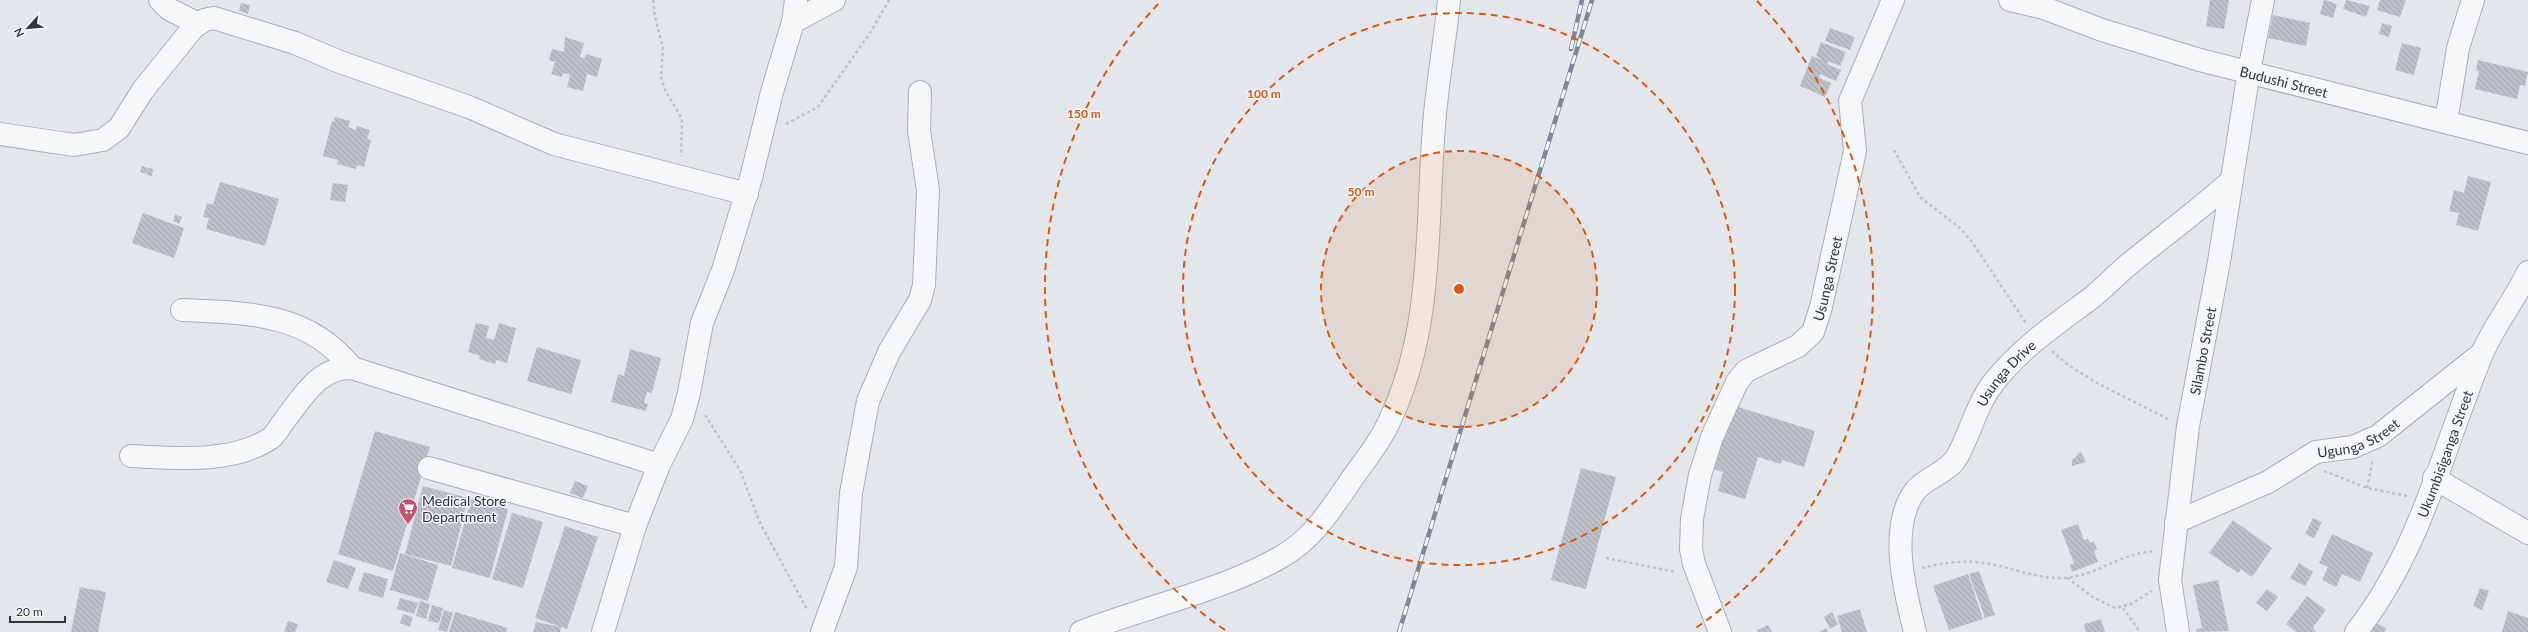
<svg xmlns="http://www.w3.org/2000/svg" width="2528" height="632" font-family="Lato,sans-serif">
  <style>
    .building { fill: url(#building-back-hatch) }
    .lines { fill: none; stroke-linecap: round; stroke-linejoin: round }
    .minor-casing { stroke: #a8aeb5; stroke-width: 24 }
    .path { stroke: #bdc1c6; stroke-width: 2.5; stroke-dasharray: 3 3; stroke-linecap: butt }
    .minor { stroke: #f6f7f9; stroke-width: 22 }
    .rail-casing { stroke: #7d8894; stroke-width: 4.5 }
    .rail { stroke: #f3f6f8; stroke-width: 3; stroke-dasharray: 9; stroke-linecap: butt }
    .ring { fill: none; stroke: #df570f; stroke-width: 2; stroke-dasharray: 7 5 }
    .labels { text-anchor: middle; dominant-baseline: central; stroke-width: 3; stroke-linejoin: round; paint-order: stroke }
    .street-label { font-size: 14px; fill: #2c3642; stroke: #f3f6f8 }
    .poi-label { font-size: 14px; fill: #2c3642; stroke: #f3f6f8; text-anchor: start }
    .centre { fill: #df570f; stroke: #f3f6f8; stroke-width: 2 }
    .ring-label { font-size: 12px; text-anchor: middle; font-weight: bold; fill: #df570f; stroke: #f3f6f8; stroke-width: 3; stroke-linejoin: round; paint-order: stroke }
  </style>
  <defs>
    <pattern id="building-back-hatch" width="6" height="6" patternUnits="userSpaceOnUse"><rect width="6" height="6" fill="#bbc1c7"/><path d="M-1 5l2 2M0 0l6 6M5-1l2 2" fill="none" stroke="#a1a6ac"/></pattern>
  </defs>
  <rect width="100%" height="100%" fill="#e3e7eb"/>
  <!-- building -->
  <path class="building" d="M2210,0h19l-5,29 -18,-3z
    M2324,0l13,4 -4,14 -13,-4z
    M2346,0l24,6 -4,11 -23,-8z
    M2380,0h26l-6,17 -23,-7z
    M241,3l9,2 -2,9 -9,-3z
    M2273,15l37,8 -4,23 -38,-8z
    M2382,23l10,3 -3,11 -10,-3z
    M1830,28l25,9 -5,13 -25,-9z
    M565,37l19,6 -4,14 5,1 1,-4 16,5 -5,18 -10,-3 -4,17 -16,-4 3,-12 -7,-2 -1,4 -11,-3 4,-12 -6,-2 3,-11 12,3z
    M1821,42l25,10 -6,14 -12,-5 -1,3 14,6 -5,11 -16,-7 -1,4 12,5 -6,14 -25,-11 12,-30 10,4 -6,-4z
    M2402,43l19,5 -7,27 -19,-5z
    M2478,60l50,12 -3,14 -5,-1 -3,14 -42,-10 4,-18 -3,-1z
    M335,117l15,4 -2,6 8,3 1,-4 13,4 -3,9 4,1 -7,27 -7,-2 -1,4 -19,-5 1,-4 -15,-4 9,-35 2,1z
    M142,166l6,2 -2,6 -6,-2z
    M148,168l5,1 -1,7 -5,-1z
    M2468,176l23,6 -13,49 -22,-6 3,-12 -10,-2 5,-21 10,3z
    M220,182l59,17 -14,47 -59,-17 3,-11 -6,-1 4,-14 6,2z
    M333,183l15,2 -3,17 -15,-2z
    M143,213l41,15 -10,30 -42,-15z
    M175,214l7,3 -3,7 -6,-3z
    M476,323l13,3 -3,12 8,2 5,-17 17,5 -9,35 -11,-3 -1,4 -16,-5 1,-3 -12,-4z
    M537,347l44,13 -10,34 -44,-13z
    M630,349l31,9 -9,35 -5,-1 -3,11 4,1 -2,7 -35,-9 7,-28 6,2z
    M1732,405l83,26 -11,36 -22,-7 -1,4 -23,-7 -13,42 -27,-8 5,-19 -10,-3z
    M375,431l55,16 -37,124 -55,-17z
    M2081,452l5,10 -14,4v-6z
    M1581,468l35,9 -30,112 -35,-9z
    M575,481l13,5 -5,12 -13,-5z
    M423,486l45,12 -17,68 -46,-12z
    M471,499l37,10 -18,69 -38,-10z
    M512,513l31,9 -20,66 -31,-9z
    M2313,518l9,4 -8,16 -9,-4z
    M2233,520l39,28 -20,29 -11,-8 -3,4 -29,-20z
    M2078,524l6,16 4,-1 2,4 4,-2 3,9 -3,1 4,11 -26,10 -2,-7 4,-2 -13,-33z
    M565,526l33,11 -31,92 -32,-11z
    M2332,534l41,19 -13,29 -18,-8 -6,13 -14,-7 6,-13 -9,-4z
    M400,553l38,12 -10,36 -38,-11z
    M334,560l22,8 -8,21 -22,-7z
    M2299,563l14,9 -8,14 -15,-8z
    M1979,571l16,44 -10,3 -16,-44z
    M364,572l24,7 -5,19 -25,-7z
    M1968,574l15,45 -34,11 -16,-44z
    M2218,580l11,51 -32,1 -1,-3 6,-1 -9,-43z
    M80,587l26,5 -8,40h-27z
    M2480,588l9,3 -7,19 -9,-4z
    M2267,589l11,8 -11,14 -11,-8z
    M2307,596l19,14 -13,17 3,5h-20l-10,-8z
    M400,598l18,5 -4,11 -17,-5z
    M420,601l10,3 -4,15 -10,-3z
    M432,605l11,3 -4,15 -11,-2z
    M1860,609l7,23h-25l-5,-16z
    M444,610l9,3 -6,19 -9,-2z
    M2508,611l20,7v14h-26z
    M455,612l53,16 -2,4h-57z
    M1832,612l6,12 -8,5 -6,-12z
    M403,614l10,3 -3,10 -10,-4z
    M2101,619l4,13h-19l-2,-8z
    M2370,620l16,8 -1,4h-12l-7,-4z
    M288,621l10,3 -3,8h-11z
    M536,622l25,5 -1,5h-27z
    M1768,625l4,7h-14l-1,-2z
    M1827,628l1,4h-9z"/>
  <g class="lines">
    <defs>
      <g id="minor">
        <path d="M160,0l9,9 29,15"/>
        <path id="s1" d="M2010,0l34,8 58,22 98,30 328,83"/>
        <path d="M793,22l41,-22"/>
        <path d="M2446,122l12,-74 15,-48"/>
        <path d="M0,134l74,11 29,-5 16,-12 24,-38 50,-62 11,-8 10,-2 81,25 45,19 129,45 85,37 193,50"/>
        <path d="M182,310c65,3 126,2 170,58"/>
        <path d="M131,456c44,2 102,8 140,-18 5,-4 9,-12 13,-17 19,-24 34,-54 68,-53l307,97"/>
        <path d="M429,468l206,58"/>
        <path d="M2434,478l94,55"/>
        <path id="s2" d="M2176,522l92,-40 48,-30 37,-5 25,-11 103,-82"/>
        <path d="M603,632l32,-106 24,-61 23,-46 7,-26 13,-70 21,-53 28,-92 21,-86 21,-70 3,-22"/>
        <path d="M822,632l24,-65 5,-74 17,-92 21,-49 31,-52 4,-15 4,-95 -9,-59 1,-39"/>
        <path d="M1081,632c66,-26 138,-40 200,-75 30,-17 47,-43 66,-71 13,-20 31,-40 41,-62 46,-93 38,-197 46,-298 3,-42 11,-84 15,-126"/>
        <path id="s3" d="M1720,632l-26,-68 -3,-15 1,-30 8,-44 12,-38 25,-55 9,-11 52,-25 15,-14 8,-25 34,-156 -5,-50 43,-101"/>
        <path id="s4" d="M1915,632c-10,-40 -27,-105 0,-141 11,-14 33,-18 42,-34 14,-25 19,-52 37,-75 27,-34 62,-58 96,-83 13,-10 25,-23 38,-34 35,-29 70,-54 103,-84"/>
        <path id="s5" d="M2178,632l-8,-52 18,-154 31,-164 30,-191 14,-71"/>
        <path id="s6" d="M2356,632c64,-80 87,-184 126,-278 12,-29 33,-54 46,-82"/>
      </g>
    </defs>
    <!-- minor casing -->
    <use href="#minor" class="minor-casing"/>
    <!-- path -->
    <path class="path" d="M653,0l2,17 8,31 -2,29 4,13 17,29 -1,37
      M786,124l32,-17 54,-77 17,-30
      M1894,150l26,47 41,32 11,13 54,81
      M2052,351l16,14 29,18 71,36
      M705,415l35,55 20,53 48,88
      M2324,471l43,17 40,8
      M2367,488l6,-29
      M1606,558l70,14
      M1922,568c23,-6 49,-9 73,-3 24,5 44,14 69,13 31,-2 55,-24 90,-27
      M2067,578l26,19 22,11 16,-4 21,-13
      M2123,608l17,24"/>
    <!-- minor -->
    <use href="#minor" class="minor"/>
    <defs>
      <path id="rail" d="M1571,49l11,-49
        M1399,632l193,-632"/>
    </defs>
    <!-- rail casing -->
    <use href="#rail" class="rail-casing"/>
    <!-- rail -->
    <use href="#rail" class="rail"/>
  </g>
  <!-- distance rings -->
  <circle cx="1459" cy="289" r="138" fill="#df570f" fill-opacity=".12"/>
  <g class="ring">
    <circle cx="1459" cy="289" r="138"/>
    <circle cx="1459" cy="289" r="276"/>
    <path d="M1225 630A414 414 0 0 1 1161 1M1757 1A414 414 0 0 1 1693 630"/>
  </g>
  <!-- icons -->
  <defs>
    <symbol id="supermarket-pin" viewBox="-11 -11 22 30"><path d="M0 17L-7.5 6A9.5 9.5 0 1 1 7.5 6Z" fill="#c94f6c" stroke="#f3f6f8"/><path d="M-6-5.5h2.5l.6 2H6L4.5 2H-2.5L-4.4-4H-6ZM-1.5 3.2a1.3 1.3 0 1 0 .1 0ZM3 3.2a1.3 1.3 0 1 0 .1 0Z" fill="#fff"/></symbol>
  </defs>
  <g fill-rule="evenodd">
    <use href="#supermarket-pin" x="397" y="497" width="22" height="30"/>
  </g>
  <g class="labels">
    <!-- street labels -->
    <g class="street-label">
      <text stroke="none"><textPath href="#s1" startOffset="286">Budushi Street</textPath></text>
      <text stroke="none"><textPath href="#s3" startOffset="411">Usunga Street</textPath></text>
      <text stroke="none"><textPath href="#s5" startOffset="284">Silambo Street</textPath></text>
      <text stroke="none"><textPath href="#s4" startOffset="298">Usunga Drive</textPath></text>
      <text stroke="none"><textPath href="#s2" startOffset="202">Ugunga Street</textPath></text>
      <text stroke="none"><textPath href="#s6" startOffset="200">Ukumbisiganga Street</textPath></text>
    </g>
    <!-- poi labels -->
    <g class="poi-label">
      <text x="422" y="500">Medical Store<tspan x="422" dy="16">Department</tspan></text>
    </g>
  </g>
  <circle cx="1459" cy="289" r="6" class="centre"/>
  <g class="ring-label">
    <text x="1264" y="98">100 m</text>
    <text x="1084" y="118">150 m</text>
    <text x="1361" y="196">50 m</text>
  </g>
  <!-- north arrow -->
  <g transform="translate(28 28) rotate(243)" stroke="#f3f6f8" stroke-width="3" paint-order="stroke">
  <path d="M0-3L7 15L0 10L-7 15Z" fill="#2c3642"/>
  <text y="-6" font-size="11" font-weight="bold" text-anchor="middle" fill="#2c3642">N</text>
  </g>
  <!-- scale -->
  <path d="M10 616v6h55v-6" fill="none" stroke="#2c3642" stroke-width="2"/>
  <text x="16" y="616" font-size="12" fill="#2c3642" stroke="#f3f6f8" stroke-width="3" paint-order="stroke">20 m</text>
</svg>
